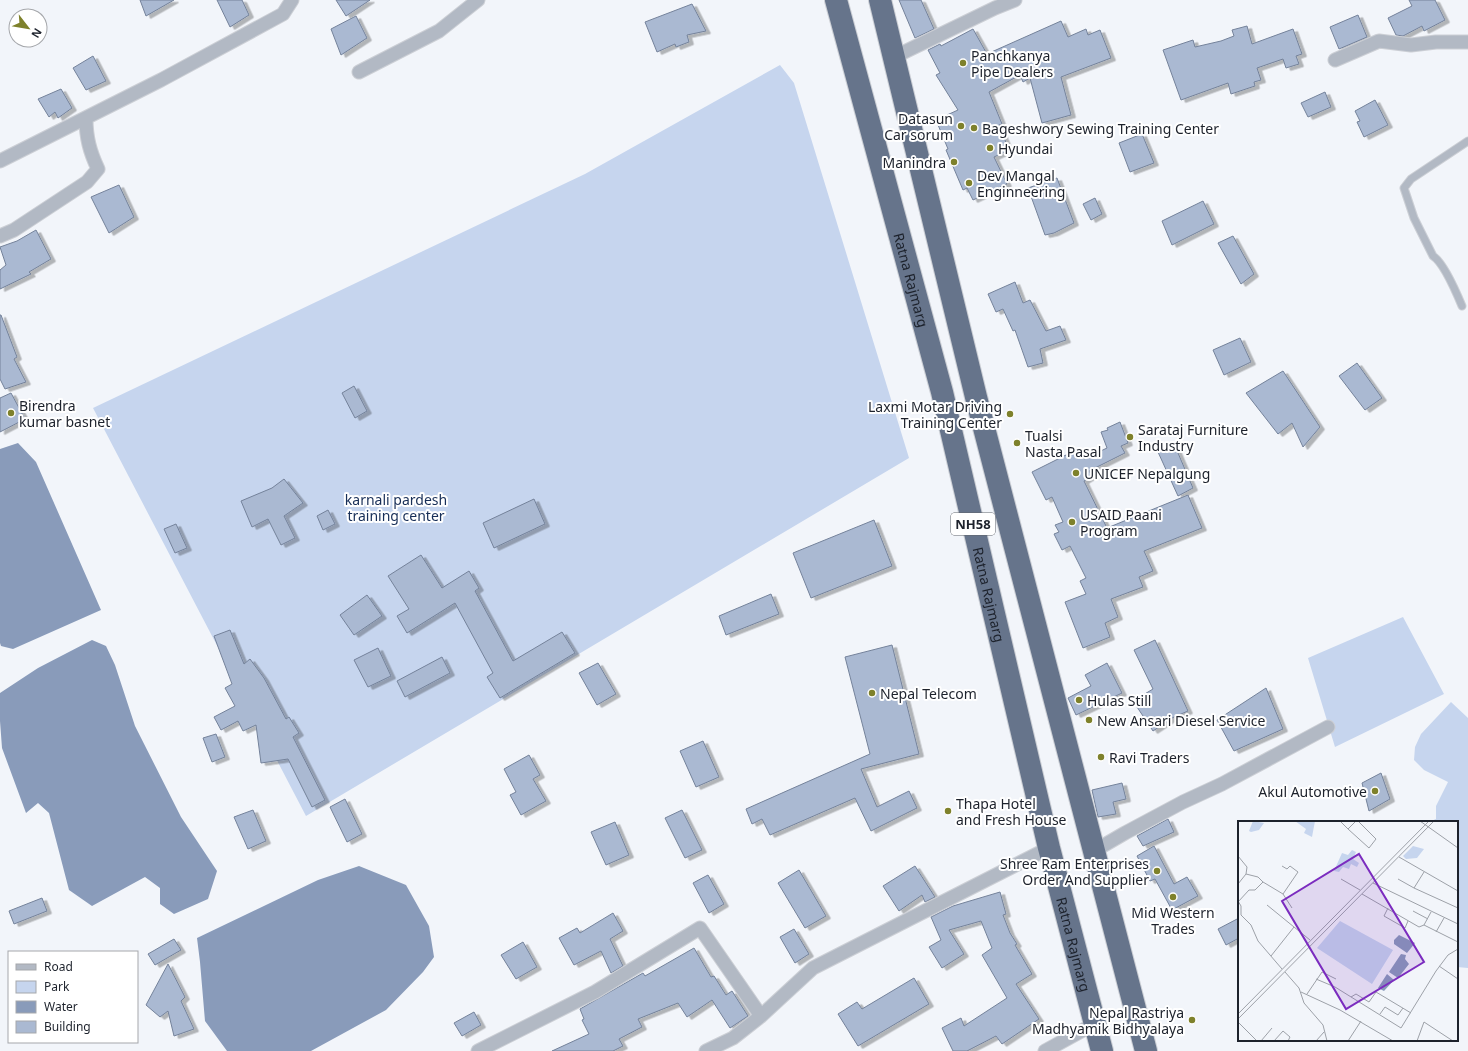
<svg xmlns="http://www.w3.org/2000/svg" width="1468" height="1051" font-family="'Noto Sans',sans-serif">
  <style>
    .green { fill: #c6d5ee }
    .water { fill: #899bba }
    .building { fill: #aab9d2; stroke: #74829a; filter: url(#shadow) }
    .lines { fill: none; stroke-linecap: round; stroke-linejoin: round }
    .lane-casing { stroke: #cccfd5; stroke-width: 9 }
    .street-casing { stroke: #cccfd5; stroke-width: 15 }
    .highway-casing { stroke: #cccfd5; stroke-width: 24 }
    .lane { stroke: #b2b9c4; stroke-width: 7 }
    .street { stroke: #b2b9c4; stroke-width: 13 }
    .highway { stroke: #66748b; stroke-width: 22 }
    .poi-dot { fill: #7e812b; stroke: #fff; stroke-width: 1.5 }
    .labels { text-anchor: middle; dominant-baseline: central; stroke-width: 4; stroke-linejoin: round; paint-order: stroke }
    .shield { fill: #fff; stroke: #61646b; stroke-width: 1 }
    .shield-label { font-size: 13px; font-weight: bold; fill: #1d222c }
    .poi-label { font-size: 14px; fill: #1d222c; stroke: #fff; text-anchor: start }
    .street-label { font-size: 14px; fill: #1d222c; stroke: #fff }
    .park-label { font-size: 14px; fill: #172e57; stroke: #fff }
    .inset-road { fill: none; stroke: #9da1a8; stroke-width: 1 }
    .view { fill: #7b2cbf; fill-opacity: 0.15; stroke: #7b2cbf; stroke-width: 2 }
    .inset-edge { fill: none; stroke: #1d222c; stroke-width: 2 }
  </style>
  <defs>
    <filter id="shadow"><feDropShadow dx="4.5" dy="2.5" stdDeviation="0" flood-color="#0004"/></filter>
  </defs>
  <rect width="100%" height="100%" fill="#f2f5fa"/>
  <!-- green -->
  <path class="green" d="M780,65l14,18 115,375 -603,358 -213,-408 492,-234z
    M1403,617l41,77 -109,53 -27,-89z
    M1451,702l17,16v250l-11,-1v-145h-28l7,-3v-13l12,-24 -24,-12 -10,-10 1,-13 6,-13z"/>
  <!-- water -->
  <path class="water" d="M18,443l18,19 65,148 -88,39 -12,-3 -1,-3v-194z
    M92,640l14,6 9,19 20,61 46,91 36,54 -9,28 -34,15 -14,-10v-16l-15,-11 -53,29 -23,-16 -20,-77 -11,-10 -12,10 -24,-65 -2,-27v-28l38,-25z
    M359,866l47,19 23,41 5,31 -11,15 -37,38 -75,41h-84l-22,-30 -5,-59 -3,-24 121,-58z"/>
  <!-- building -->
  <path class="building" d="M140,0h34l-28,16z
    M217,0h25l7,15 -19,12z
    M336,0h34l-24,16z
    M899,0h22l13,29 -19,9z
    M1409,0h26l10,20 -21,11 -2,-5 -19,10 -7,-1 -8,-17 24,-12z
    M692,4l14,27 -19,4 2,7 -13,5 -1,-3 -18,8 -12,-30z
    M1358,15l9,22 -28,12 -9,-22z
    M356,16l11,22 -26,17 -10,-26z
    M1061,21l7,16 18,-8 2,6 12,-5 11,28 -50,19 10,38 -29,8 -12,-45 -7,4 -3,-7 -31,17 13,32 -3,1 10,25 -15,7 13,27 -34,16 -6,-12 -4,2 -17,-40 2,-1 -12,-29 22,-10 -22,-35 4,-2 -12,-23 12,-6 1,2 32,-17 14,25z
    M1247,26l5,18 41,-15 9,25 -6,2 3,8 -13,4 -3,-9 -26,9 4,12 -7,2 1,4 -24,8 -3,-11 -47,17 -18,-50 30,-10 2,7 26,-6 13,-5 -2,-6z
    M93,56l13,25 -20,9 -13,-22z
    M61,89l11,19 -14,10 -3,-6 -6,5 -11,-18z
    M1325,92l6,15 -23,10 -7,-14z
    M1375,100l13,25 -24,12 -7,-15 3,-1 -5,-10z
    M1142,134l12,29 -24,9 -11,-29z
    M1057,178l17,45 -20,10 -9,2 -17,-47z
    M119,185l15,32 -25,16 -18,-36z
    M1095,198l7,16 -11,6 -8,-16z
    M1203,201l11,23 -42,21 -10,-24z
    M36,230l15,29 -22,13 2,2 -31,15v-19l6,-5 -6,-18 17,-6z
    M1233,236l21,38 -13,10 -23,-41z
    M1015,282l8,21 7,-3 16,31 14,-5 6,14 -26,9 3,14 -15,4 -13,-37 -2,1 -10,-22 -7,3 -8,-18z
    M0,315h1l16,42 -3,2 12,23 -21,7 -5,-10z
    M1240,338l11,24 -27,13 -11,-25z
    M1357,363l25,35 -17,12 -26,-34z
    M1283,371l37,56 -17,20 -11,-24 -14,11 -32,-41z
    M354,386l13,25 -12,7 -13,-25z
    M11,393l14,26 -25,13v-34z
    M1120,422l8,21 -7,3 4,7 -36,18 3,5 -8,5 23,47 81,-33 14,33 -58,23 9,20 -14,6 4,10 -32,12 7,18 -13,6 5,14 -27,11 -18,-46 21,-8 -6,-13 6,-3 -16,-32 -8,4 -8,-16 5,-2 -4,-7 8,-3 -11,-25 -6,3 -14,-28 46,-23 6,10 23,-11 -6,-16 7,-2 -1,-2z
    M1175,446l18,42 -15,8 -20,-44z
    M284,479l19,24 -19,13 11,22 -14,7 -13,-26 -16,8 -11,-26 31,-13z
    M534,499l11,25 -51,24 -11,-25z
    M328,510l7,14 -12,6 -6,-14z
    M874,520l18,46 -81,32 -18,-45z
    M176,524l11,24 -12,5 -11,-24z
    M421,555l21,33 27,-17 10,17 -4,3 38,70 49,-29 13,21 -75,45 -13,-21 6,-4 -38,-70 -48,30 -10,-17 12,-7 -21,-33z
    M771,594l8,20 -53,21 -7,-19z
    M367,595l15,21 -28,19 -14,-20z
    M230,630l14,34 6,-5 14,19 22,41 3,-2 10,16 -6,4 32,63 -13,7 -24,-48 -27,4 -5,-38 -13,6 -5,-10 -17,9 -7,-13 21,-11 -10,-18 7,-4 -18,-48z
    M1155,640l33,71 -14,6 -21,14 -20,-30 20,-12 -19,-39z
    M892,645l27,109 -58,15 16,38 32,-16 8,17 -46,23 -16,-33 -85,37 -8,-16 -10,5 -6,-15 124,-55 -25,-97z
    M378,648l13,28 -23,11 -14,-27z
    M442,657l8,16 -45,24 -8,-16z
    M598,663l18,31 -19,11 -18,-32z
    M1107,663l15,30 -46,22 -8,-17 23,-12 -6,-11z
    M1266,688l17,41 -49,22 -17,-31z
    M216,734l9,23 -13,5 -9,-24z
    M703,741l16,36 -23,10 -16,-36z
    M529,755l11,20 -7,4 13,22 -25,14 -11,-20 6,-3 -12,-23z
    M1381,773l9,26 -21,12 -7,-28z
    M1122,783l4,16 -13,3 3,12 -18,3 -6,-27z
    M345,799l17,35 -15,8 -17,-35z
    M253,810l13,31 -18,8 -14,-32z
    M682,810l20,40 -17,8 -20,-40z
    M1168,819l6,13 -31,14 -6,-10z
    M615,822l14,33 -23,10 -15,-33z
    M1154,846l20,38 13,-7 11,19 -26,14 -17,-31 -5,2 -13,-25z
    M915,866l20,31 -10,5 -3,-7 -23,16 -16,-25z
    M799,870l27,46 -21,12 -27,-45z
    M708,875l16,29 -15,9 -16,-30z
    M1000,892l6,22 -3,1 7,18 7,11 -2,1 17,29 -16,10 23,35 -37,25 -6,-8 -29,15h-14l-11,-23 19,-10 3,8 43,-28 -25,-43 10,-7 -11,-27 -32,9 15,24 -22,14 -13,-21 12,-7 -10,-23 22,-11z
    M42,898l5,13 -33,13 -5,-13z
    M613,913l10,18 -13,8 13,27 -12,7 -10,-22 -27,14 -15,-27 18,-10 3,5z
    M1239,918v20l-13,7 -8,-16z
    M794,929l15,25 -14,9 -15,-26z
    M174,939l7,11 -26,15 -7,-11z
    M523,942l14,25 -21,12 -15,-24z
    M694,948l17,29 3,-1 12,19 6,-4 16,25 -18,12 -18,-28 -25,17 -9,-14 -40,16 4,8 -23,12 4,7 -10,5h-61l37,-17 -7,-14 2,-1 -4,-10 63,-36 2,3z
    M168,964l17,33 -4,4 13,28 -20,7 -6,-25 -8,6 -14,-12z
    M914,978l15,26 -71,42 -20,-32 19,-12 5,7z
    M474,1012l7,13 -19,11 -8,-13z"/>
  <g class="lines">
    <defs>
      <path id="lane" d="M1462,306c-5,-12 -18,-43 -29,-50l-19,-38 -10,-30 7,-9 57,-38"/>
      <path id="street" d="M894,57l101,-49 20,-8
        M1335,60l44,-19 32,4 25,-3h32
        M359,72l80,-41 39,-31
        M0,161l161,-81 122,-66 9,-14
        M0,236l14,-6 73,-48 11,-13c-8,-17 -12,-31 -12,-51
        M1094,851l31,-18 58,-31 39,-18 106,-57
        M478,1051l117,-59 105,-64 61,88
        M706,1051l27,-13 28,-22 52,-48 236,-120
        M1045,1051l49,-27"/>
      <g id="highway">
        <path id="s1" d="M836,0l106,392 107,456 53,203"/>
        <path d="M880,0l96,397 170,654"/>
      </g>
    </defs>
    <!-- lane casing -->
    <use href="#lane" class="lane-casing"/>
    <!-- street casing -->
    <use href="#street" class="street-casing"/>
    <!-- highway casing -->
    <use href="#highway" class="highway-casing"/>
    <!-- lane -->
    <use href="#lane" class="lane"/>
    <!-- street -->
    <use href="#street" class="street"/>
    <!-- highway -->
    <use href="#highway" class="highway"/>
  </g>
  <!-- markers -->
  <g class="poi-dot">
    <circle cx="963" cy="63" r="4"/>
    <circle cx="961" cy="126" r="4"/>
    <circle cx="974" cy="128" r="4"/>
    <circle cx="990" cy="148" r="4"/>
    <circle cx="954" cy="162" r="4"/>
    <circle cx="969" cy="183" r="4"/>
    <circle cx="11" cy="413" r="4"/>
    <circle cx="1010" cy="414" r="4"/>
    <circle cx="1130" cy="437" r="4"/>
    <circle cx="1017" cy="443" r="4"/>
    <circle cx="1076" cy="473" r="4"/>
    <circle cx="1072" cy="522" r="4"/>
    <circle cx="872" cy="693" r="4"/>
    <circle cx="1079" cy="700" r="4"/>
    <circle cx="1089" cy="720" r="4"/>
    <circle cx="1101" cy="757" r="4"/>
    <circle cx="1375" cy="791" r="4"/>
    <circle cx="948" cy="811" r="4"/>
    <circle cx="1157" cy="871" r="4"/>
    <circle cx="1173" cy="897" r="4"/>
    <circle cx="1192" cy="1020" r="4"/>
  </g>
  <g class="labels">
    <!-- shield labels -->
    <rect class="shield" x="951" y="513" width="44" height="22" rx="3"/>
    <g class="shield-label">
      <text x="973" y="524">NH58</text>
    </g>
    <!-- poi labels -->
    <g class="poi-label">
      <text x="971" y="55">Panchkanya<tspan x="971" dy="16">Pipe Dealers</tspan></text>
      <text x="953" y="118" text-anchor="end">Datasun<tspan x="953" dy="16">Car sorum</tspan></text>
      <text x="982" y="128">Bageshwory Sewing Training Center</text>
      <text x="998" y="148">Hyundai</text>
      <text x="946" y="162" text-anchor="end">Manindra</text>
      <text x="977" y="175">Dev Mangal<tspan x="977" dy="16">Enginneering</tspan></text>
      <text x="19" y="405">Birendra<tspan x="19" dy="16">kumar basnet</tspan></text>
      <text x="1002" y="406" text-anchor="end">Laxmi Motar Driving<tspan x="1002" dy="16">Training Center</tspan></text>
      <text x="1138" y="429">Sarataj Furniture<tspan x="1138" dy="16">Industry</tspan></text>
      <text x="1025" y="435">Tualsi<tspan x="1025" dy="16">Nasta Pasal</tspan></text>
      <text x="1084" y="473">UNICEF Nepalgung</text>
      <text x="1080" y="514">USAID Paani<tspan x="1080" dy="16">Program</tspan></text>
      <text x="880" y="693">Nepal Telecom</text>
      <text x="1087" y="700">Hulas Still</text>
      <text x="1097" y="720">New Ansari Diesel Service</text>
      <text x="1109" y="757">Ravi Traders</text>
      <text x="1367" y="791" text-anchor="end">Akul Automotive</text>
      <text x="956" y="803">Thapa Hotel<tspan x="956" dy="16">and Fresh House</tspan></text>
      <text x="1149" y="863" text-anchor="end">Shree Ram Enterprises<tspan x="1149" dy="16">Order And Supplier</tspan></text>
      <text x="1173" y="912" text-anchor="middle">Mid Western<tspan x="1173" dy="16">Trades</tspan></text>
      <text x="1184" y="1012" text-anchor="end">Nepal Rastriya<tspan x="1184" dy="16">Madhyamik Bidhyalaya</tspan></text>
    </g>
    <!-- street labels -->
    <g class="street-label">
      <text stroke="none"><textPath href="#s1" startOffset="290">Ratna Rajmarg</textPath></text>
      <text stroke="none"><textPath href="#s1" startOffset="614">Ratna Rajmarg</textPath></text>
      <text stroke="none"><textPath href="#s1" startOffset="974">Ratna Rajmarg</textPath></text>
    </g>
    <!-- park labels -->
    <g class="park-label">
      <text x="396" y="499">karnali pardesh<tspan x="396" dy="16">training center</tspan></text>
    </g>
  </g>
  <!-- overview -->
  <g transform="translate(1238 821)">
    <rect width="220" height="220" fill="#f2f5fa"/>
    <path d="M15,0l11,2 -5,7 -8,2 -2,-1zM57,0h20l-3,16 -8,-4 2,-4zM175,25l11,3 -7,9 -11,1 -3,-3zM114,29l4,2 -3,7 6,4 -2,4 -6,-3 -2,5 -6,-2 -4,5 -5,-1 8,-18 6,2zM102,100l53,29 -21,34 -55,-36z" fill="#c6d5ee"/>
    <path d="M161,114l16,8 -8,10 -13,-9v-4zM163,133l5,1 -1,4 4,5 -11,14 -9,-6zM149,153l7,6 -10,11 -6,-3z" fill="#899bba"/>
    <path class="inset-road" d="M102,0l8,8 8,-8M182,0l38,27M110,8l21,19 7,-9 -18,-18M0,35l9,11 -1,7 -8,10M161,36l59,34M44,45l5,3 3,-3 8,6 -15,22M186,51l-10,16 44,20M8,53l12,3 5,5M103,58l19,11M160,58l16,9M135,62l85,41M124,73l57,33 5,-2 34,17M0,80l3,5v9l10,10 7,16 24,28M0,81l11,-12h6l8,-8 20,12 9,14M29,84l27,22 -23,29M150,87l-4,8 21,12 3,-7M175,90l15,8M186,104l7,-13M56,106l16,13M198,111l8,-14M201,145l19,13M47,151l14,16 5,15 19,22 4,16M78,158l19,8 66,41 35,-57 12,-16 10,-6M63,171l39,18 53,31M69,173l15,-22 14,7M113,176l5,-3 13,8 7,-10 35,21M0,193l191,-193M142,193l5,-7 13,8 5,-7M0,198l196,-198M0,201l19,19M23,220l11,-13M36,220l9,-10 7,6 -2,4M78,220l8,-9M110,220l13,-20M179,220l7,-19 29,19"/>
    <path class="view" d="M121,33l65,108 -78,47 -64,-108z"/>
    <rect width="220" height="220" class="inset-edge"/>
  </g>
  <!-- legend -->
  <rect x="8" y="951" width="130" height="92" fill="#ffffff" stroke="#a5a7ab"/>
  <rect x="16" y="964" width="20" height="6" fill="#b2b9c4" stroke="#a5a7ab"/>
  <text x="44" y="971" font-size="12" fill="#1d222c">Road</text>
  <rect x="16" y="981" width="20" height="12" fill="#c6d5ee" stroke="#a5a7ab"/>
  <text x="44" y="991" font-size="12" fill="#1d222c">Park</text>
  <rect x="16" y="1001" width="20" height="12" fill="#899bba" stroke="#a5a7ab"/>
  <text x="44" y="1011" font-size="12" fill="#1d222c">Water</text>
  <rect x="16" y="1021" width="20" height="12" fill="#aab9d2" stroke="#a5a7ab"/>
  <text x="44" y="1031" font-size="12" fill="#1d222c">Building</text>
  <!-- north arrow -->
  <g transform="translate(28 28) rotate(121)"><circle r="19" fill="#ffffff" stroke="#a5a7ab"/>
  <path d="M0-3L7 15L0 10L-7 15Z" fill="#7e812b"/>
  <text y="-6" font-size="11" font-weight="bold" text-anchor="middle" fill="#1d222c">N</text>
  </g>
</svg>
